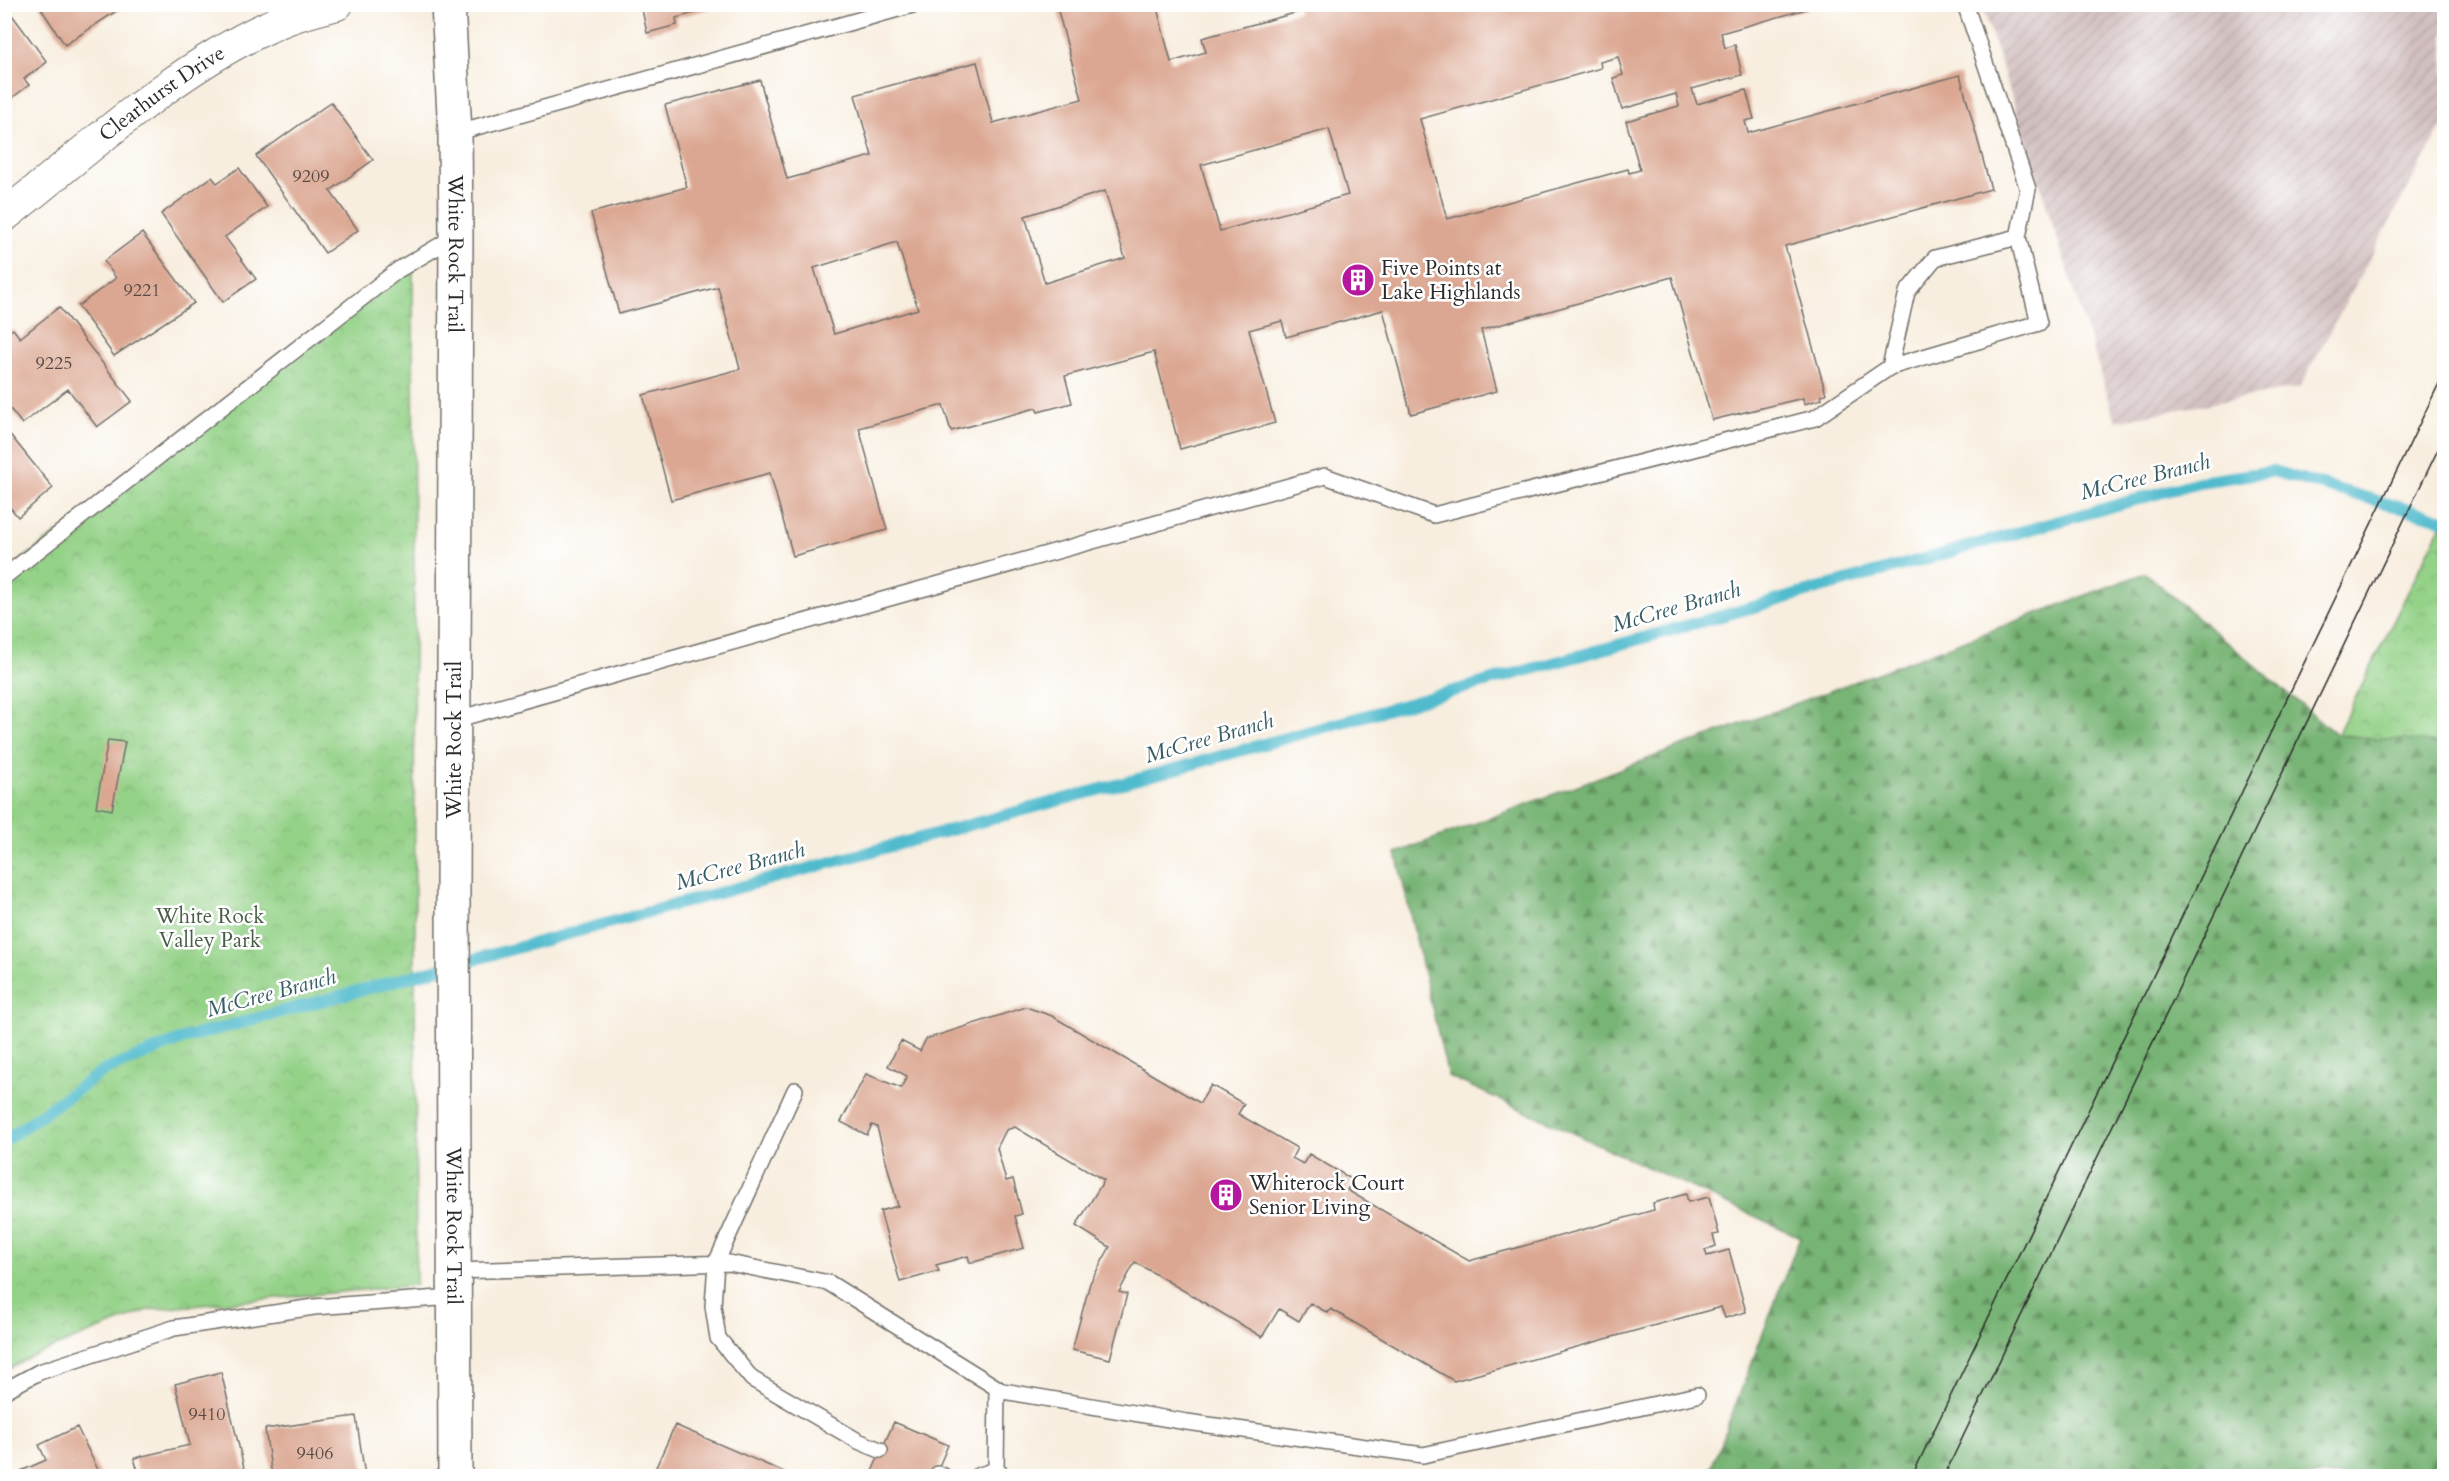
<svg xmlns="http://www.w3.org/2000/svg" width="2449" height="1481" font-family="Cardo,serif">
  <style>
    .industrial { fill: url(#industrial-furrows) }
    .forest { fill: url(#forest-firs); stroke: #517050; stroke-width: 1.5 }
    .park { fill: url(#park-crowns); stroke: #607e5a; stroke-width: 1.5 }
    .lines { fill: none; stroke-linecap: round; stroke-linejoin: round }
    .stream { stroke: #51bbce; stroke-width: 12 }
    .building { fill: #dba792; fill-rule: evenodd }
    .service-casing { stroke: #736f6a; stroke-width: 18 }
    .minor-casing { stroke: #736f6a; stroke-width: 34 }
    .tertiary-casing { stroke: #736f6a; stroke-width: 36 }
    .service { stroke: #fff; stroke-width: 15 }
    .minor { stroke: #fff; stroke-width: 32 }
    .tertiary { stroke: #fff; stroke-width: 33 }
    .tram { stroke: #2b2b2b; stroke-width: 1.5 }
    .labels { text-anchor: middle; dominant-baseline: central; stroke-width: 5; stroke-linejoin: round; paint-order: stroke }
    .number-label { font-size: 18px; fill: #574a45 }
    .street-label { font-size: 21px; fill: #2b2b2b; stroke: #fff }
    .poi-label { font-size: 21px; fill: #2b2b2b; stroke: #fff; text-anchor: start }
    .park-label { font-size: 21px; fill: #4a5d47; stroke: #fff }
    .water-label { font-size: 22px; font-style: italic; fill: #385d64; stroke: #fff }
  </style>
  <defs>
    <pattern id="industrial-furrows" width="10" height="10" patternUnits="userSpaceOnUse" patternTransform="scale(1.5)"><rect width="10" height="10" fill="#d2bfc0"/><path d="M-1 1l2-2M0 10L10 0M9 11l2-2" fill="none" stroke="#b4a4a5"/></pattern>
    <pattern id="forest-firs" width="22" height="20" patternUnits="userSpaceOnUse" patternTransform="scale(1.5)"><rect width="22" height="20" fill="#77b474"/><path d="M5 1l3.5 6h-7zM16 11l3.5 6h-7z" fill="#62935f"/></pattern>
    <pattern id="park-crowns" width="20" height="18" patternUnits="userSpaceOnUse" patternTransform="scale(1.5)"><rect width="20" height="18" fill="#94d288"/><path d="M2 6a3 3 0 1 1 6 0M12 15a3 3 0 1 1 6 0" fill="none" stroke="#80b476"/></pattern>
  </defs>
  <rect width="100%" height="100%" fill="#fff"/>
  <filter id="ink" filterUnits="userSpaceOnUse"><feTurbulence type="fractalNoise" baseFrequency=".0167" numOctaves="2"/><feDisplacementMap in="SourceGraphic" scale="12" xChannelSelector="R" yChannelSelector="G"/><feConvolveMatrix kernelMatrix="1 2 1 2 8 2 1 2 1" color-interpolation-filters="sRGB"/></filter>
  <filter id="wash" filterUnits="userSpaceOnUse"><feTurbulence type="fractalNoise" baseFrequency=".008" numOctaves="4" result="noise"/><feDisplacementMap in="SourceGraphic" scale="24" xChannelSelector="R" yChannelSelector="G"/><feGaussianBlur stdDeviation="1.35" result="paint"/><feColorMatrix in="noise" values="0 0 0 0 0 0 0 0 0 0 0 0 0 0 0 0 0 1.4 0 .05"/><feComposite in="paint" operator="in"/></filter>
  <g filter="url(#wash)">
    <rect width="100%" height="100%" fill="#f8eedf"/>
    <!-- industrial -->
    <path class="industrial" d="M1982,5h462v117l-144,265 -184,34z"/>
    <!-- forest -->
    <path class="forest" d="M2444,520v956h-736l92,-239 -352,-161 -52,-223 749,-280 192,162z"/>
    <!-- park -->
    <path class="park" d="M413,268l3,1017 -268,25 -118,47 -25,14v-799z
      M2444,520v223l-107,-8z"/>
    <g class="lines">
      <!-- stream -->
      <path class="stream" d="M4,1141l99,-70 82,-33 990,-269 1024,-287 74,-11 171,49"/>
    </g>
    <g id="blocks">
      <!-- building -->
      <path class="building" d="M4,4l43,58 -23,17 5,6 -25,19z
        M38,4h89l-62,41z
        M1056,4h100l15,58 35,-10 -4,-14 97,-26 -3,-8h528l-103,29 4,15 10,-3 7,30 -50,14 5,15 49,-14 8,29 -9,2 3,12 212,-58 31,114 -206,57 41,148 -5,1 1,4 -18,5 -1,-6 -91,22 -40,-143 -191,53 16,61 -86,23 -28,-104 -97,27 -4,-16 -33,9 26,93 -95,26 -26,-97 -89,24 7,27 -34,9 -2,-4 -85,23 -8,-26 -84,23 28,102 -94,26 -23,-83 -99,27 -28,-105 97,-26 -22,-82 -99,27 -28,-101 96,-26 -22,-82 95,-25 27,99 85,-23 -17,-61 122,-33 16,61 89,-24zM1618,57l5,18 -10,3 9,31 54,-15 3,12 -53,15 14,49 -11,3 -1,-4 -181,50 -27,-100 181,-51 -1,-6zM1329,129l19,66 -128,36 -19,-66zM1105,191l20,67 -80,25 -20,-67zM897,242l21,67 -84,25 -20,-66z
        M641,5h82l-47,13 1,7 -30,8z
        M331,102l42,58 -43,31 28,39 -33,23 -69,-97z
        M239,168l28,39 -42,30 31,42 -33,23 -62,-88 51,-37 5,6z
        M142,233l52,70 -80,53 -36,-50 38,-28 -12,-17z
        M59,307l73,94 -35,26 -29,-38 -46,35 -18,-23v-66l9,-6 7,9z
        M4,427l49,61 -35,29 -14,-17z
        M108,740l17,2 -13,68 -16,-3z
        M1026,1007l26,9 148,87 11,-18 33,19 -6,10 59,34 -5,10 11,6 6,-10 44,26 -6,10 122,71 185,-51 -1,-7 33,-9 2,8 21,-5 10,37 -6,1 3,11 -11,4 2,6 22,-6 17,62 -21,6 -4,-11 -267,74 -123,-72 -3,4 -18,-10 -11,18 -20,-12 -17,28 -127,-75 -16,30 8,2 -17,65 -38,-9 18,-67 20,-36 -34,-21 28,-46 -89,-53 -9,3 -9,18 9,33 7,-2 9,35 -7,2 9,32 -54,15 -2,-7 -32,9 3,6 -39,11 -20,-71 18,-5 -21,-79 -5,-2 -5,10 -26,-13 25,-48 35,14 6,-12 -19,-10 13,-25 19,10 6,-12z
        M221,1372l25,104h-107l-5,-18 56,-13 -15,-61z
        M356,1416l9,60h-93l-7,-47z
        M894,1422l54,23 -13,31h-65z
        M675,1425l118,51h-141z
        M77,1427l24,49h-78l-2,-5 25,-11 -7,-15z"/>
    </g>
  </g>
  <g filter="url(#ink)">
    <use href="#blocks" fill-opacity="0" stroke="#736f6a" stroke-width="1.5"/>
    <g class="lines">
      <defs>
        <path id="service" d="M455,133l461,-129
          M1890,367l17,-75 28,-34 83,-21
          M4,577l394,-307 58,-34
          M454,720l871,-244 109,39 381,-97 75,-51 149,-44 -21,-86 10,-48 -63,-185
          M795,1090l-79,173 -3,43 5,32 34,41 106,62 22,9
          M454,1271l275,-8 100,20 168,105 -1,82 8,6
          M997,1390l190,32 236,33 274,-60
          M4,1391l35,-19 135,-44 140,-21 140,-10
          M938,1474l6,2
          M977,1476l19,-6"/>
        <g id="minor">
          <path id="s1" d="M4,216c83,-65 168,-145 264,-189 21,-11 46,-17 69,-23"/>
        </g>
        <g id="tertiary">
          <path id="s2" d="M448,4l7,129 1,103 -3,657 2,583"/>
        </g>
      </defs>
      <!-- service casing -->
      <use href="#service" class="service-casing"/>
      <!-- minor casing -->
      <use href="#minor" class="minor-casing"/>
      <!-- tertiary casing -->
      <use href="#tertiary" class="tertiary-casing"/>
      <!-- service -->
      <use href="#service" class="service"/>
      <!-- minor -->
      <use href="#minor" class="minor"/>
      <!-- tertiary -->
      <use href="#tertiary" class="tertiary"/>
      <!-- tram -->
      <path class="tram" d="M1912,1476l532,-1103
        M1944,1476l500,-1039"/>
    </g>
  </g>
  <!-- icons -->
  <defs>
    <symbol id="building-disc" viewBox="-11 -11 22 22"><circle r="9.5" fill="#b5179e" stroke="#fff"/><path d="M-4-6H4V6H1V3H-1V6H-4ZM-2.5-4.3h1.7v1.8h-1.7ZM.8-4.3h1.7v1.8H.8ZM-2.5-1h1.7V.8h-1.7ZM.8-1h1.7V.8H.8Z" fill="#fff"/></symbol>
  </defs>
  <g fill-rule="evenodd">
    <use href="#building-disc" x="1339" y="261" width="38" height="38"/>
    <use href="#building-disc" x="1207" y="1176" width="38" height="38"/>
  </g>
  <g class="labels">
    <!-- number labels -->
    <g class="number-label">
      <text x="311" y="176">9209</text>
      <text x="142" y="290">9221</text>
      <text x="54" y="363">9225</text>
      <text x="207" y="1414">9410</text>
      <text x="315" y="1453">9406</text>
    </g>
    <!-- street labels -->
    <g class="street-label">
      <text stroke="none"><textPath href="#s1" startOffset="200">Clearhurst Drive</textPath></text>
      <text stroke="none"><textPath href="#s2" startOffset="250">White Rock Trail</textPath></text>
      <text transform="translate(454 740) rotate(-90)">White Rock Trail</text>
      <text stroke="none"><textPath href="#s2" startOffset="1222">White Rock Trail</textPath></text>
    </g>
    <!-- poi labels -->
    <g class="poi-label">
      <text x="1381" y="268">Five Points at<tspan x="1381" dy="24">Lake Highlands</tspan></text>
      <text x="1249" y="1183">Whiterock Court<tspan x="1249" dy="24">Senior Living</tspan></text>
    </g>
    <!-- park labels -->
    <g class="park-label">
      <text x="210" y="916">White Rock<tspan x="210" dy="24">Valley Park</tspan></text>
    </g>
    <!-- water labels -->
    <g class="water-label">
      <text transform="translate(2145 477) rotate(-14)">McCree Branch</text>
      <text transform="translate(1676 607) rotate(-16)">McCree Branch</text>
      <text transform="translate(1209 738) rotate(-16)">McCree Branch</text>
      <text transform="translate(740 866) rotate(-15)">McCree Branch</text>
      <text transform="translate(271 993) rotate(-15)">McCree Branch</text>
    </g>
  </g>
  <!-- margin -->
  <rect width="2449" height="1481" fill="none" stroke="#fff" stroke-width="24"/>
</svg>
